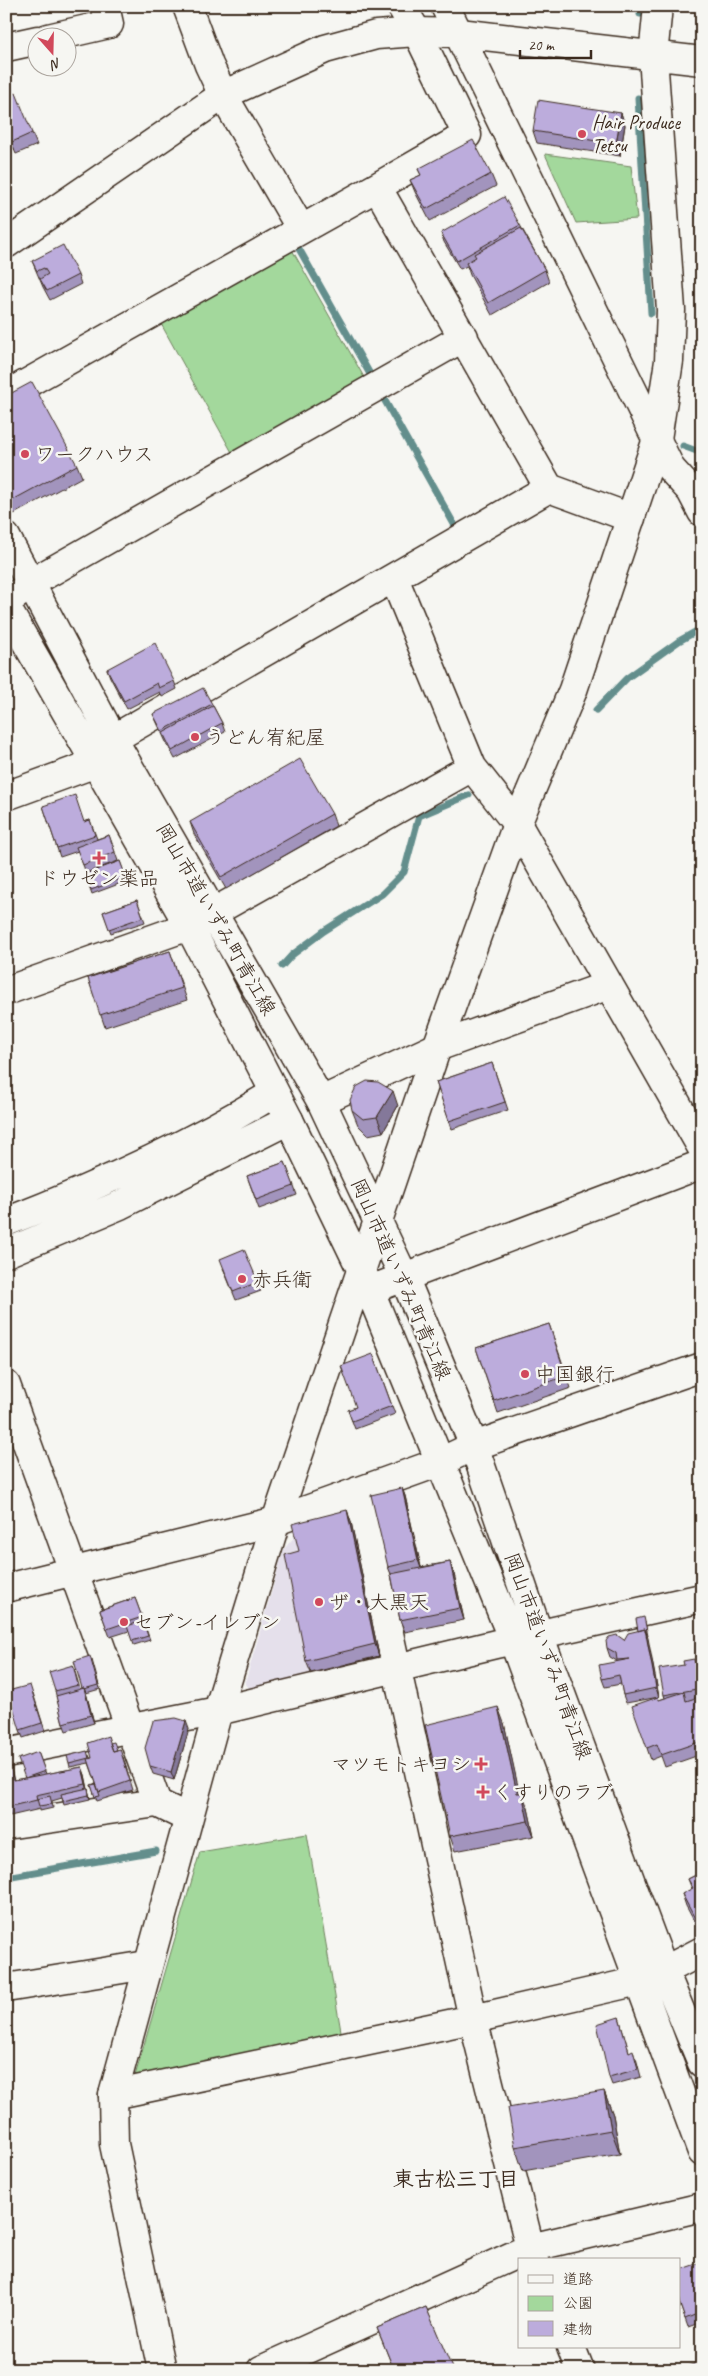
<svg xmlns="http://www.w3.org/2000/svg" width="708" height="2376" font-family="Caveat,'Klee One',sans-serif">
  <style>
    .built { fill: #e5e0eb }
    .green { fill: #a3d89c; stroke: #6f815d }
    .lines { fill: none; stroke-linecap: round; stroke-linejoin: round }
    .stream { stroke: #648e8c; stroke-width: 7 }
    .street-casing { stroke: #3b2a1e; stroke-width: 31 }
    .secondary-casing { stroke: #3b2a1e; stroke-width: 31 }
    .street { stroke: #f6f6f2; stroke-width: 28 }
    .secondary { stroke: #f6f6f2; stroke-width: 28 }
    .wall { fill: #a294bd; stroke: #3b2a1e }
    .shaded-wall { fill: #84789a; stroke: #3b2a1e }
    .building { fill: #bcacdc; stroke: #3b2a1e }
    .poi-dot { fill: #d1495b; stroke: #f6f6f2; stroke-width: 2 }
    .labels { text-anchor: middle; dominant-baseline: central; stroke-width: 5; stroke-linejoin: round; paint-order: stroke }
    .poi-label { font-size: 20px; fill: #3b2a1e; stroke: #f6f6f2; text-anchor: start }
    .street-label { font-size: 20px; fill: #3b2a1e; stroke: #f6f6f2 }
    .neighbourhood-label { font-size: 21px; font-weight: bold; fill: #3b2a1e; stroke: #f6f6f2 }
  </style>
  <rect width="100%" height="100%" fill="#f6f6f2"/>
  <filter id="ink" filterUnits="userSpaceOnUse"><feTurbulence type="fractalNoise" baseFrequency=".02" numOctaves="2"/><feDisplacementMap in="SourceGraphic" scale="10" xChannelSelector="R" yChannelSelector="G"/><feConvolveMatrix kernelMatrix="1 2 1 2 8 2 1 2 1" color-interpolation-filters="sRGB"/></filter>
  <g filter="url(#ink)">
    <!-- built -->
    <path class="built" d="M347,1512l4,3 30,141 -3,5 -129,27 -4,-5 39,-134 19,-22z"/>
    <!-- green -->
    <path class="green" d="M545,154l86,12 6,53 -61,4z
      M291,248l74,131 -131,77 -74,-134z
      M307,1834l35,203 -203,44 -4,-5 65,-224z"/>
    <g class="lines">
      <!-- stream -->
      <path class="stream" d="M640,14l1,-8
        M638,98l13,215
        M294,240l81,143
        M380,392l79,141
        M683,446l19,7
        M596,710l31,-32 52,-37 23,-13
        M282,966l10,-11 32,-24 58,-37 22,-22 15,-56 50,-21
        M6,1877l150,-26"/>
      <defs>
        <path id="street" d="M187,6l22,59 14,30 78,134
          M445,6l226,463 20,22 11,21
          M48,38l61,-14 -4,-18
          M6,47l32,-7
          M377,187l172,301 82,30
          M6,395l371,-208 90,-52 -50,-103 -16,-26
          M394,578l78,189 45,57 185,324
          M6,602l37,-26 421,-239
          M113,739l436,-251
          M6,796l90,-33
          M6,991l183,-65 283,-159
          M321,1101l116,-54 172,-62
          M6,1222c92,-36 184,-77 268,-129
          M6,1253l114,-48 169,-85
          M370,1290l332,-126
          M6,1385l151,418 31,15
          M358,1491l115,528 57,229 5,12
          M6,1588l270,-67 164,-59 34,-16 228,-79
          M6,1753l212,-42 278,-67 206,-46
          M6,1825l151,-22
          M6,1988l141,-23
          M113,2095l360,-76 166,-38 25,-10 38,-20
          M571,2347l9,23
          M261,2370l269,-122 172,-41"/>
        <path id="secondary" d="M6,244l217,-149 102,-46 51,-14 41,-3 42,1 243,28
          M6,537l107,202 208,362 83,176 70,169 65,189 125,336 38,92
          M6,607l183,319 100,194 72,149 152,371 189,512
          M162,2370l-48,-226 -1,-49 105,-384 58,-190 161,-474 80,-223 56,-134 84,-251 12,-78 2,-51 -18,-254 5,-50"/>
      </defs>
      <!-- street casing -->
      <use href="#street" class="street-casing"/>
      <!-- secondary casing -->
      <use href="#secondary" class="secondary-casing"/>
      <!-- street -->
      <use href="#street" class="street"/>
      <!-- secondary -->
      <use href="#secondary" class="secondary"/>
    </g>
    <!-- wall -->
    <path class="wall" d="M6,97l26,36 5,12 -21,9 -10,-24z
      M621,113l4,12 -5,31 -83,-13 -4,-12z
      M418,169l73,5 5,12 -66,35 -15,-29 -5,-12 11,-5z
      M520,225l25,45 4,12 -57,33 -22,-40 -3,-9 -7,3 -16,-27 -3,-9z
      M32,261l46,14 3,9 -31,16 -7,-13z
      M6,396l71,69 5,12 -68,37 -8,-13z
      M107,669l67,12 3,8 -15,8 -2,-5 -33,17 -17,-32z
      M212,704l10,19 3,9 -50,27 -9,-17 -13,-28z
      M43,806l41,16 6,-2 7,19 12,-4 9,26 -32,12 -8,-22 -18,6z
      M332,814l4,12 -110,63 -32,-55 -4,-12z
      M120,861l7,20 -35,13 -7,-20z
      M137,900l8,22 -34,11 -8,-21z
      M170,951l17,49 -82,27 -17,-49z
      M492,1063l16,47 -56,19 -16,-47z
      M398,1106l-15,26 -15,3 -10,-10 -6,-15z
      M285,1162l12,33 -38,14 -12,-33z
      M223,1268l35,14 3,9 -25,9z
      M549,1324l22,64 -73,25 -22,-65z
      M373,1354l22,60 -40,15 -7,-19 8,-3z
      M402,1488l3,8 16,71 29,-5 4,12 10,46 -59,12 -5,-12 -9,-46 -3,-7z
      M351,1522l28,134 -68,17 -5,-12 -7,-110z
      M135,1598l15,42 -16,5 -5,-14 -19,6 -10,-27z
      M645,1622l3,14h-1l12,61 -33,6 -3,-8 -2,-11 -16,3 -3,-8 15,-18 -7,-4 -3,-9 17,-8 14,-9z
      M92,1660l8,29 -14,4 8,30 -28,8 -3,-8 -8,-32 18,-26 7,24 2,-1z
      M702,1662v92l-37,13 -4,-11 -10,4 -4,-12 12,-48 6,-2 -1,-3 20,-30z
      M33,1693l12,38 -22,7 -3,-8z
      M6,1697l9,26 -9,3z
      M504,1723l15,70 9,15 6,28 -79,15 -5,-15z
      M189,1729l-15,51 -21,-6 -3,-8z
      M110,1743l13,14 10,33 -36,11 -6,-16 5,-2 -7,-20 -19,4 -1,-4 20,-8 1,3h2z
      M38,1752l8,22 36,-7 3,8 5,24 -26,6 -2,-7 -10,3 1,7 -13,3v-2l-30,7 -1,-5 -3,1v-41l9,9 10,-2z
      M702,1872v64l-16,-30 -4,-12 10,-5 -4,-10z
      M619,2017l10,35 7,6 5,19 -29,8 -3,-8z
      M604,2091l9,24 7,39 -97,17 -8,-24z
      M702,2262v60l-14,5 -9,-25z
      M426,2307l26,63h-58l-17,-42z"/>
    <!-- shaded-wall -->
    <path class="shaded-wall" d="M621,113l4,12 -5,31 -4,-12z
      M393,1091l5,15 -15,26 -6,-15z
      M402,1488l3,8 16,72 -3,-8z
      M347,1510l4,12 28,134 -4,-12z
      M450,1562l4,12 10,46 -4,-12z
      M645,1629l3,9 11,59 -3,-9z
      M84,1688l3,8 7,27 -3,-8z
      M498,1707l6,16 19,86 -6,-16z
      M186,1721l3,8 -15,51 -3,-8z
      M82,1767l3,8 5,24z
      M522,1793l6,15 6,28 -6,-15z
      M604,2091l9,24 7,39 -9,-24z"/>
    <!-- building -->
    <path class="building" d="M16,93l16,40 -20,9 -6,-14v-31z
      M538,100l83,13 -5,31 -83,-13z
      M473,140l18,34 -65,35 -16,-29 11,-5 -3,-6z
      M504,197l16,28 -63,36 -16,-28z
      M521,228l24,42 -57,33 -22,-40 10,-6 -2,-3z
      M63,245l15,30 -31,16 -7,-12 8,-5 -4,-6 -7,3 -5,-10z
      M32,382l45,83 -68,37 -3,-5v-101z
      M155,643l19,38 -15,7 -2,-5 -33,18 -17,-32z
      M203,688l9,16 -50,27 -9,-17z
      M213,706l9,17 -50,28 -9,-18z
      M300,759l32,55 -111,63 -31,-55z
      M75,795l9,27 6,-2 5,15 -38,13 -14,-42z
      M109,835l6,17 -32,13 -7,-18z
      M120,861l6,16 -35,13 -6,-16z
      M137,900l6,17 -34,12 -6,-17z
      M170,951l12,37 -82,27 -12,-37z
      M492,1063l13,39 -56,19 -13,-39z
      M367,1081l11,1 15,9 -16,26 -14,2 -11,-9 -2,-10 6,-13z
      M285,1162l9,24 -38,14 -9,-24z
      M244,1249l14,33 -25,10 -13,-33z
      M549,1324l17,52 -72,25 -18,-53z
      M373,1354l19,52 -40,15 -4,-11 8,-3 -15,-41z
      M402,1488l16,72 -30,7 -17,-72z
      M347,1510l28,134 -69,17 -21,-106 14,-4 -7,-27z
      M450,1562l10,46 -60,12 -9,-46z
      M135,1598l7,19 -35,12 -7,-19z
      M644,1617l3,14 -2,1v-3l-7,2 -2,-12z
      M143,1621l5,15 -16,5 -5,-15z
      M645,1629l11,59 -33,7 -4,-20 -17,4 -3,-14 31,-6 -13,1 -1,-7 -9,-5 -1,-7 3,-4 8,-2 7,5 4,-7z
      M90,1656l8,29 -14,4v-1h-2l-8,-27z
      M694,1659l1,4 7,-1v26l-38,7 -5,-26 25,-4 -1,-4z
      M73,1665l5,20 -23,6 -6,-19z
      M30,1685l12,38 -22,7 -12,-39z
      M84,1688l7,27 -28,8 -7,-27z
      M684,1692l2,9 16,-5v45l-41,14 -4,-11 -10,4 -15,-42 26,-9 1,3z
      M6,1697l7,22 -7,2z
      M498,1707l19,86h5l6,28 -78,15 -25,-111z
      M176,1718l10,3 -15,51 -21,-6 -5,-18 8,-27z
      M108,1736l5,15 7,-2 10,32 -31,11 -11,-33 4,-1 -4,-15z
      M114,1742l3,8 -4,1 -3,-8z
      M87,1751l2,7 -20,5 -2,-7z
      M38,1752l7,19 -20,7 -7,-19z
      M82,1767l4,17 -50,11 1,5 -30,7 -1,-4v-32l5,-1 3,10z
      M96,1784l4,12 -5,1 -4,-12z
      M88,1788l1,7 -26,6 -2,-7z
      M50,1796l2,8 -13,2 -2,-7z
      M702,1872v52l-3,2 -17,-32 11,-6 -5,-9z
      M619,2017l10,35 4,-2 5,19 -29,8 -12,-53z
      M604,2091l7,39 -96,17 -7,-39z
      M702,2262v50l-17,7 -6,-17v-32z
      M426,2307l26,61 -4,2h-54l-17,-42z
      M702,2361v9h-13l-1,-4z"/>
  </g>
  <!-- markers -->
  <g class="poi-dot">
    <circle cx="582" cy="134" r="5"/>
    <circle cx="25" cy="454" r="5"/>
    <circle cx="195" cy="737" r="5"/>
    <path d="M96.5 850.5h5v5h5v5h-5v5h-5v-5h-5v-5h5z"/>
    <circle cx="242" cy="1279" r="5"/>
    <circle cx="525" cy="1374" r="5"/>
    <circle cx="319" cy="1602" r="5"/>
    <circle cx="124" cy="1622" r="5"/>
    <path d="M478.5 1756.5h5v5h5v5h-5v5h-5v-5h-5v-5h5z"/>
    <path d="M480.5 1784.5h5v5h5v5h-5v5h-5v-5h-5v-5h5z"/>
  </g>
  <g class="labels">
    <!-- poi labels -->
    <g class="poi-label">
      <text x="592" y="122">Hair Produce<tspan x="592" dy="23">Tetsu</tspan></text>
      <text x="35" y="454">ワークハウス</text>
      <text x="205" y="737">うどん宥紀屋</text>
      <text x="99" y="878" text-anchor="middle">ドウゼン薬品</text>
      <text x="252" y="1279">赤兵衛</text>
      <text x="535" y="1374">中国銀行</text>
      <text x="329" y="1602">ザ・大黒天</text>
      <text x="134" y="1622">セブン-イレブン</text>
      <text x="471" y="1764" text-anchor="end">マツモトキヨシ</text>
      <text x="493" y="1792">くすりのラブ</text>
    </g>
    <!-- street labels -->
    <g class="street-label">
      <text transform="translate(216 919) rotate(60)">岡山市道いずみ町青江線</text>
      <text transform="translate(401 1279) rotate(66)">岡山市道いずみ町青江線</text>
      <text transform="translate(548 1656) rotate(70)">岡山市道いずみ町青江線</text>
    </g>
    <!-- neighbourhood labels -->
    <g class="neighbourhood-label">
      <text x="456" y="2179">東古松三丁目</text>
    </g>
  </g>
  <!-- margin -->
  <rect width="708" height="2376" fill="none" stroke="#f6f6f2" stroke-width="25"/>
  <rect x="12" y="12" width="683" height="2351" fill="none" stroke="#3b2a1e" stroke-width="2" filter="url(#ink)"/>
  <!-- legend -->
  <rect x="518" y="2258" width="162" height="90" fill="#f6f6f2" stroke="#aba49d"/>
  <rect x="528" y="2275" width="25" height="8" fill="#f6f6f2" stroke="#aba49d"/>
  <text x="563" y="2284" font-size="15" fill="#3b2a1e">道路</text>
  <rect x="528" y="2296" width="25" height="15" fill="#a3d89c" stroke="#aba49d"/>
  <text x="563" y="2308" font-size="15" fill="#3b2a1e">公園</text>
  <rect x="528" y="2321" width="25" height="15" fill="#bcacdc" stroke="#aba49d"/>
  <text x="563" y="2334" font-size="15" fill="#3b2a1e">建物</text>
  <!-- north arrow -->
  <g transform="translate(52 52) rotate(160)"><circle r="24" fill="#f6f6f2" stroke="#aba49d"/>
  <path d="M0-4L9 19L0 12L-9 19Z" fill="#d1495b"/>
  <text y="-8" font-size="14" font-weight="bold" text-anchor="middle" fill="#3b2a1e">N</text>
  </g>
  <!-- scale -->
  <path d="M520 50v8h71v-8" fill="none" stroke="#3b2a1e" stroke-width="2.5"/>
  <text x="528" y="50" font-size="15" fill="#3b2a1e" stroke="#f6f6f2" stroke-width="4" paint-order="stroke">20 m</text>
</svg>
